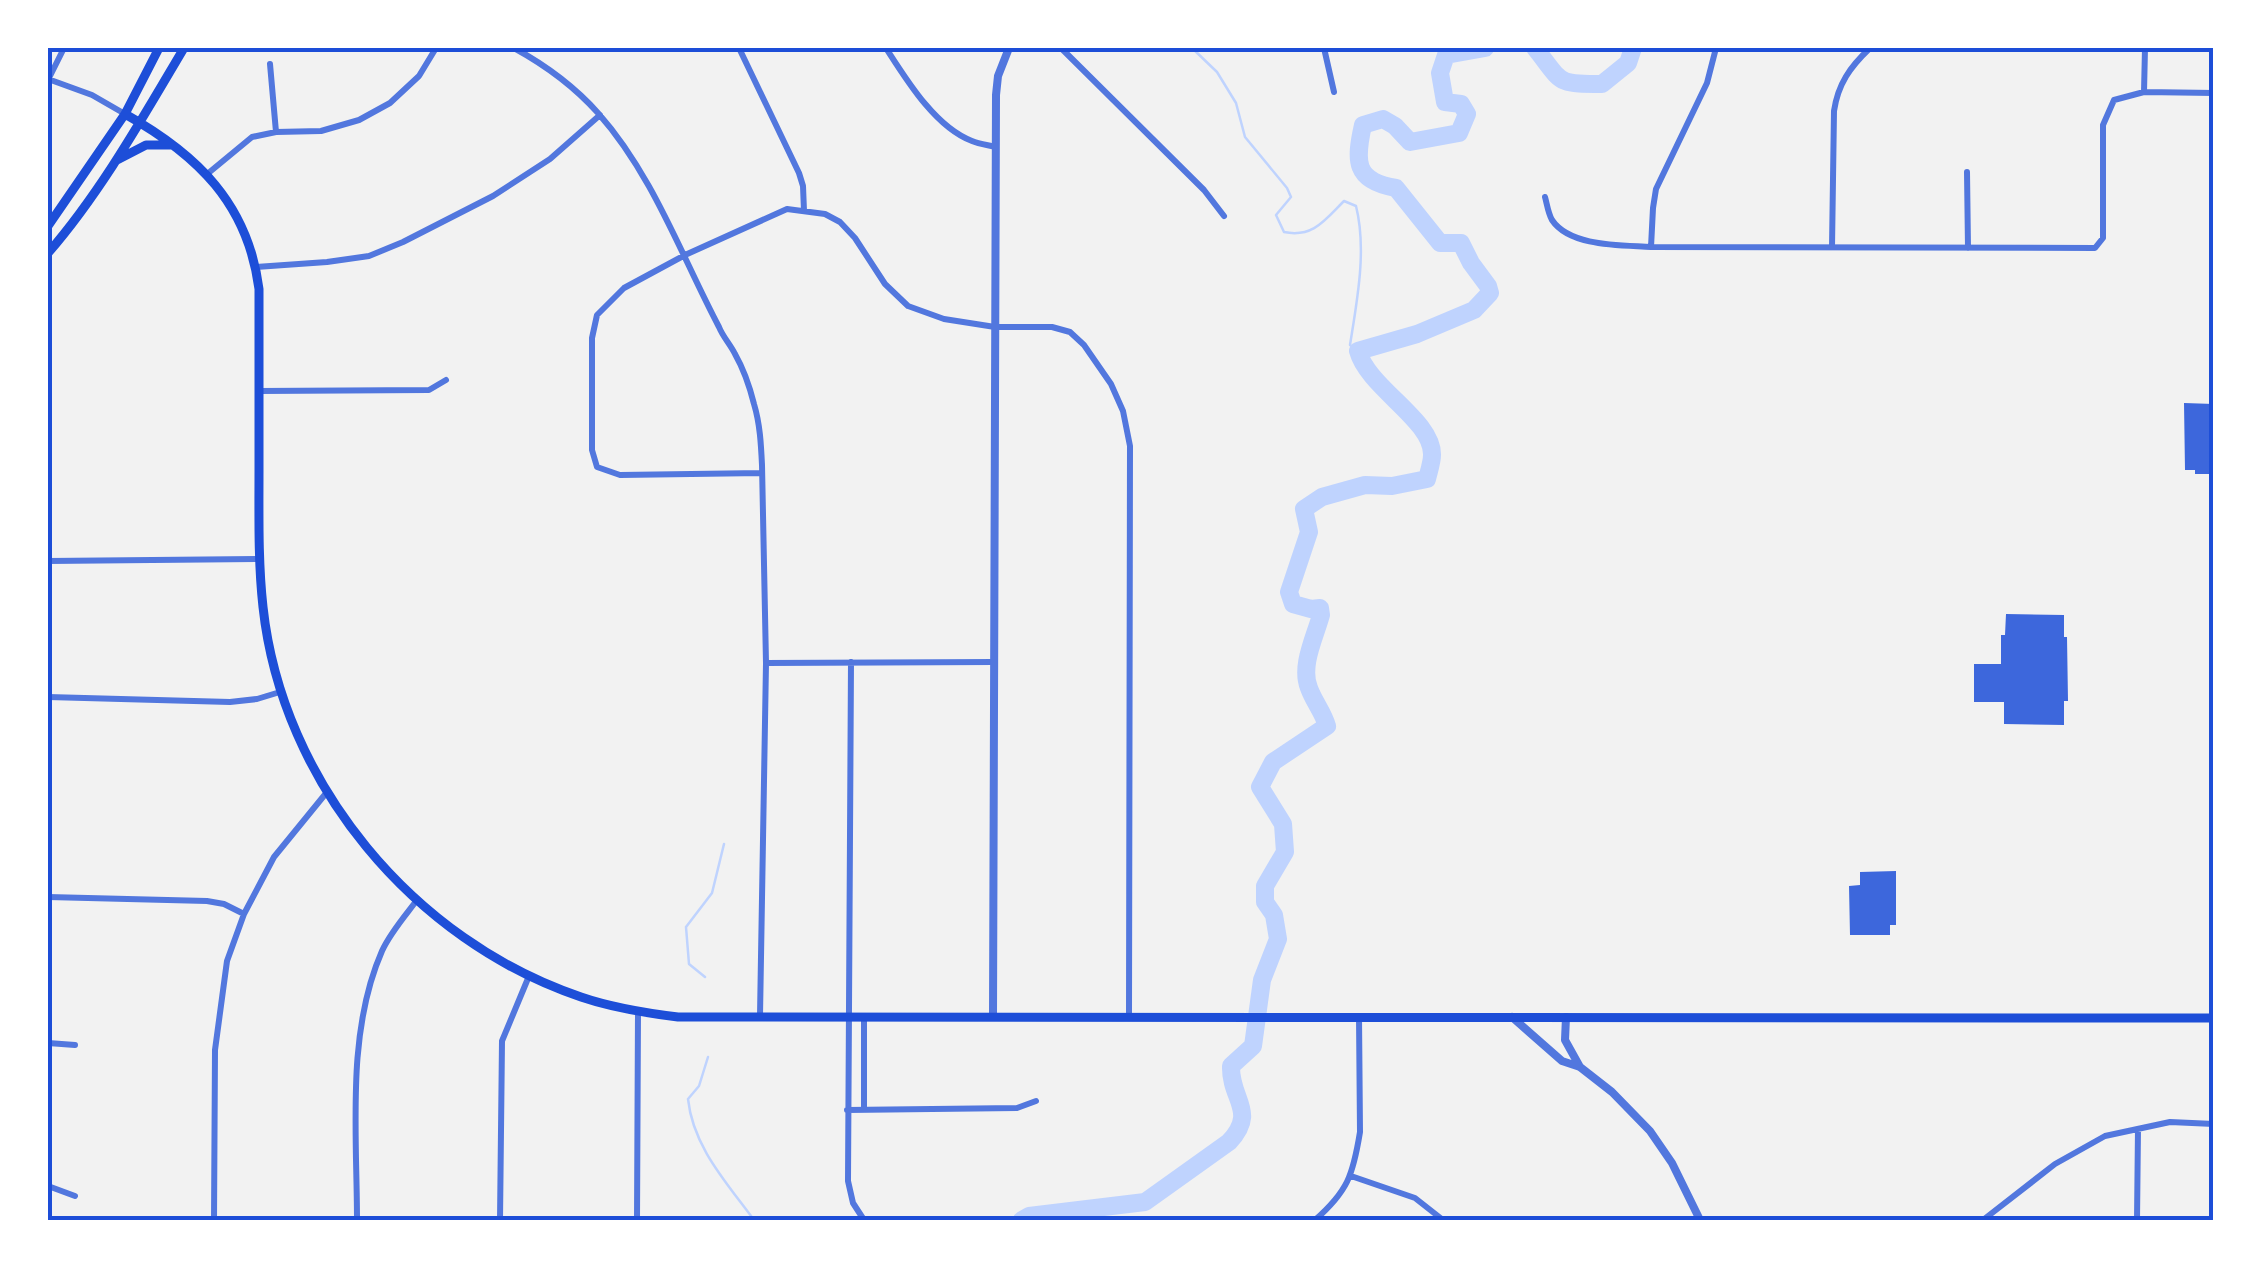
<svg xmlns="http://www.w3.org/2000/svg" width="2261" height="1268" font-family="'Crimson Pro',serif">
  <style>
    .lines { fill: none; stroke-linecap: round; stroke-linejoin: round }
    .stream { stroke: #bfd3fe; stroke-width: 2.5 }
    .river { stroke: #bfd3fe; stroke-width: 18 }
    .building { fill: #3d67dc }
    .minor { stroke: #5277de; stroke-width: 6 }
    .tertiary { stroke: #5277de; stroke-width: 8 }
    .secondary { stroke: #1d4ed8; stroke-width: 9 }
    .neatline { fill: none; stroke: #1d4ed8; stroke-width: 4 }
  </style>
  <rect width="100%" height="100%" fill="#f2f2f2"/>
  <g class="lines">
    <!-- stream -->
    <path class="stream" d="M1192,48l25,24 19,31 9,34 42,51 4,9 -15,18 8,17c29,6 41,-12 60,-31l12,5c11,44 1,95 -6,139l8,6
      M705,977l-16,-13 -3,-37 26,-34 12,-49
      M708,1057l-9,29 -11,13c5,48 39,84 66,121"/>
    <!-- river -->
    <path class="river" d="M1535,48c28,35 20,36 67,36l26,-21 5,-15
      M1022,1220l7,-4 116,-14 84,-60c29,-31 1,-42 2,-76l22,-20 9,-66 16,-41 -4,-24 -9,-13v-16l20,-34 -2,-28 -23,-37 13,-25 54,-36c-4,-14 -13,-24 -18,-38 -9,-22 6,-51 12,-73l-1,-7 -9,1 -18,-5 -4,-12 20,-60 -5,-23 18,-12 43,-12 27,1 35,-7c2,-8 5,-17 5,-24 1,-35 -64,-67 -74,-104l59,-17 57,-24 16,-17 -2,-7 -17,-23 -10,-20h-21l-44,-55c-42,-7 -41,-27 -33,-63l20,-6 12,7 15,16 49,-9 8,-19 -6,-10 -16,-2 -5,-29 6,-18 39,-7"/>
  </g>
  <!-- building -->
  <path class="building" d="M2184,403l30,1v70h-19v-4h-10z
    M2006,614l58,1v22h3l1,64h-4v24l-60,-1v-22h-30v-38h27v-29h4z
    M1896,871v54h-6v10h-40l-1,-49 11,-1v-13z"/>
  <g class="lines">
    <!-- minor -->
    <path class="minor" d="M514,48c31,17 60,38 84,65 55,62 83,142 121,214 4,10 11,17 16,27 8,14 15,34 19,50 6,20 7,40 8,61l4,198 -6,353
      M739,48l60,125 4,13 1,25
      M886,48c20,31 49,79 86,93 7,3 16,4 24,6
      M1061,48l143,142 20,26
      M1324,48l10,44
      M270,64l6,68
      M48,79l44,16 33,19
      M48,80l16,-32
      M2144,92l1,-44
      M1967,172l1,76
      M206,175l46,-38 24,-5 45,-1 38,-11 31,-17 29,-27 17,-28
      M1545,197c2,7 3,16 7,23 18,27 70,25 99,27l444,1 8,-10v-113l11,-25 30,-8 70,1
      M1651,247l2,-39 3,-19 51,-106 9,-35
      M1832,247l2,-136c4,-27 16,-44 36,-63
      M256,267l71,-5 42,-6 34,-14 90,-46 57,-37 50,-44
      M259,391l170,-1 17,-10
      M762,473l-142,2 -23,-8 -5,-17v-112l5,-23 27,-27 61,-33 102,-46 38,5 15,8 15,16 30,46 23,22 36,13 51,8h57l18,5 14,13 27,39 12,27 7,35 -1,570
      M48,561l211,-2
      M851,662l-3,519 5,22 11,17
      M766,663l228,-1
      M48,697l182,5 27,-3 23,-7
      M48,897l159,4 17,3 20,10
      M48,1043l27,2
      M864,1109v-92
      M847,1110l170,-2 19,-7
      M1351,1176l64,22 28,22
      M48,1186l27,10
      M214,1220l1,-170 12,-89 17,-47 30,-57 53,-65
      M357,1220c0,-87 -11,-187 25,-269 8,-18 23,-35 35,-51
      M500,1220l2,-179 27,-65
      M637,1220l1,-208
      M1315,1220c33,-29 38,-45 45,-88l-1,-116
      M1983,1220l72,-56 50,-28 65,-14 44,2
      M2137,1220l1,-91"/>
    <!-- tertiary -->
    <path class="tertiary" d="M993,1016l3,-921 2,-19 11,-28
      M1512,1017l50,44 18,6 32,25 38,39 22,32 28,57
      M1566,1017l-1,23 15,27"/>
    <!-- secondary -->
    <path class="secondary" d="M125,114c73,41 123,90 134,175 0,61 0,121 0,182 0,45 -1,91 4,136 19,176 151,334 318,390 32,11 64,16 97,20l1536,1
      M117,160l29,-15h26
      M48,226l77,-112 34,-66
      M48,253c53,-61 95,-136 136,-205"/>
  </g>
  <!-- border -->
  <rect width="2261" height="1268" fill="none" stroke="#ffffff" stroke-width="100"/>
  <rect x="50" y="50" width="2161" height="1168" class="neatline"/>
</svg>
